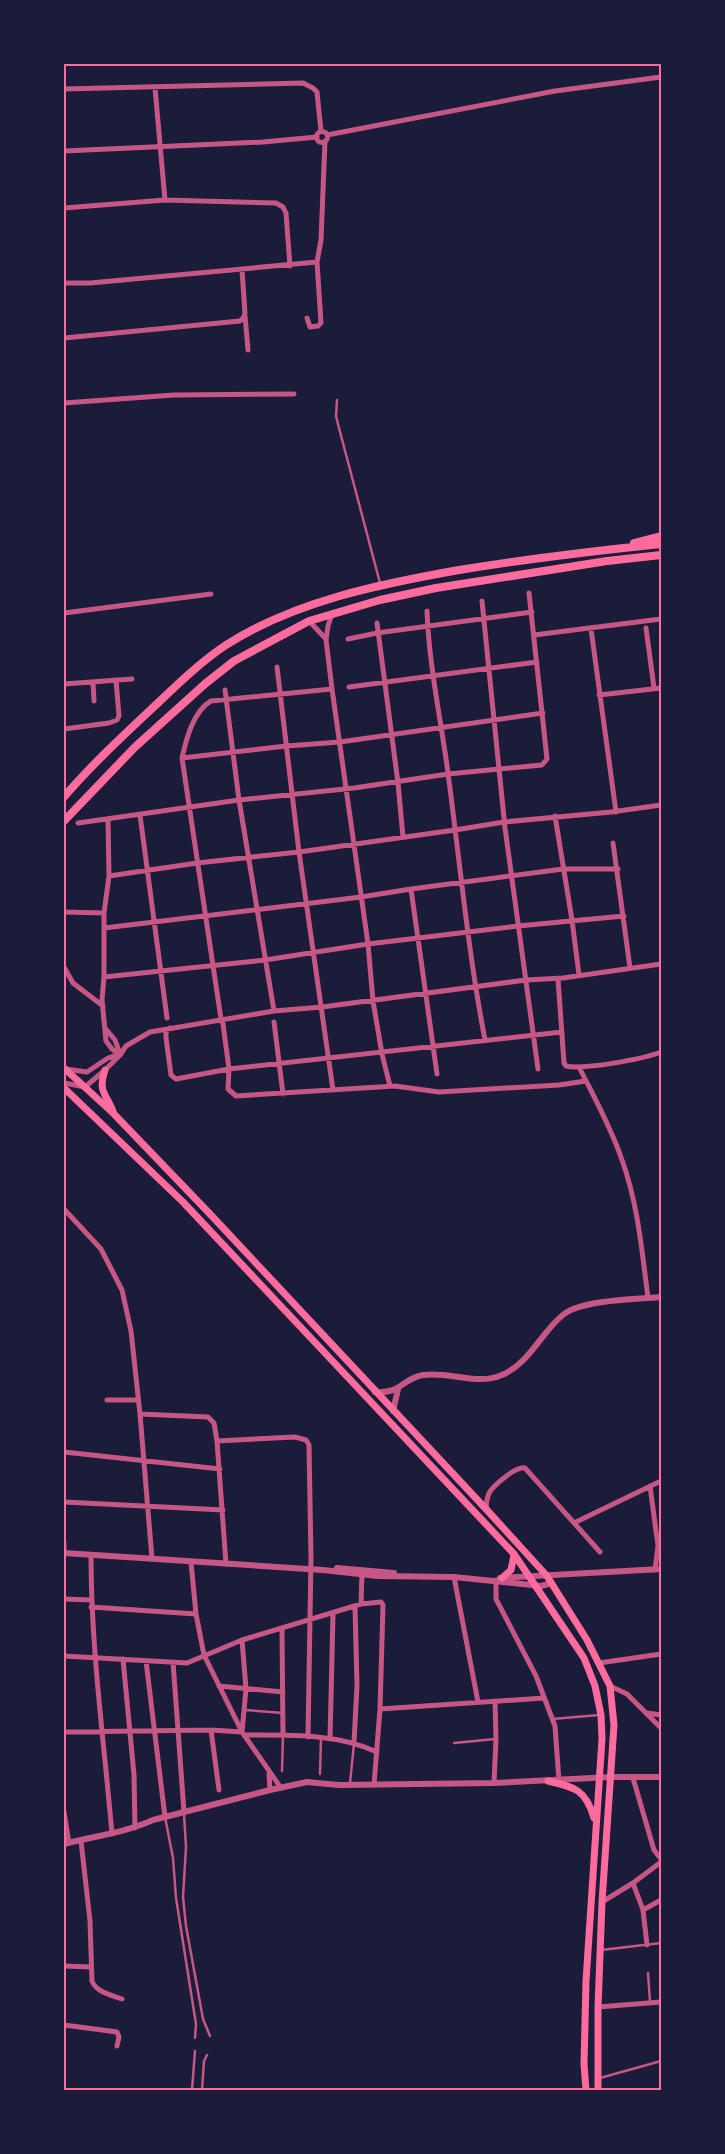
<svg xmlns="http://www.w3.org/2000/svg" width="725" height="2154" font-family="Inter,sans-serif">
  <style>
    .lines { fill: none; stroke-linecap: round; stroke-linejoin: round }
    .service { stroke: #c65784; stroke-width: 2.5 }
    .minor { stroke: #c65784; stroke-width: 5 }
    .tertiary { stroke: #c65784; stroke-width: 6 }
    .secondary { stroke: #ff6b9d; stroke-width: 7 }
    .primary { stroke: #ff6b9d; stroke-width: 8 }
    .neatline { fill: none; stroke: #ff6b9d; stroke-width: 2 }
  </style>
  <rect width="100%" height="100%" fill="#1b1b3a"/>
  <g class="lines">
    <!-- service -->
    <path class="service" d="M337,400l-1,16 3,12 41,155
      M245,1710l38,3
      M552,1719l47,-4
      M454,1743l41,-4
      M282,1771l1,-36
      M320,1774l1,-36
      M350,1783l4,-39
      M184,1814l2,33 -3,50 3,29 17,93 7,17
      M165,1817l8,41 3,40 20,126 -1,14
      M601,1950l60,-7
      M648,1973l2,29
      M600,2078l61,-17
      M192,2090l3,-39
      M202,2090l2,-29 3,-6"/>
    <!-- minor -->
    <path class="minor" d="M155,88l10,112
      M64,89l239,-6 10,5 4,4 4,39
      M316.5 137a5.5 5.5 0 1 1 11 0a5.5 5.5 0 1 1-11 0Z
      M327,135l228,-44 106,-14
      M64,151l199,-9 54,-5
      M64,208l101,-8 111,3 7,4 3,6 4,53
      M64,283h26l227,-21
      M245,316l3,34
      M307,318l3,9 8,-1 3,-3 -4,-61 4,-22 4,-99
      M64,338l176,-17 4,-4 1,-4 -3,-43
      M64,403l110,-8 120,-1
      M482,601l23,227 33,241
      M427,611c2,55 14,109 21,162 12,90 20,179 37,267
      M64,613l147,-19
      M332,614l-4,12 -2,14 6,49 36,255 5,57 9,53 8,32
      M309,621l17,18
      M377,623l21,160 5,54
      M646,628l8,60
      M591,629l25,183
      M534,635l127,-16
      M348,639l29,-6 155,-21
      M277,667l22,185 34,238
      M93,682l1,19
      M64,684l68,-5
      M349,687l188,-25
      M332,689l-121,12c-18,10 -25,39 -29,57l39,261 2,5 6,45 -1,20 8,7 159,-10 44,6 120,-7 27,-4
      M225,690l14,110 35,211
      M599,695l62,-7
      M64,729l45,-6 8,-3 2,-4 -3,-36
      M182,758l104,-12 54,-4 203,-29
      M140,815l27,203
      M555,816l17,104 7,55
      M108,819l1,57 -5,37v64l-2,23 4,41 6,8 8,6
      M78,823l161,-23 115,-12 94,-14 94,-9 5,-6 -18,-166
      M613,843l17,125
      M109,876l88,-13 102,-11 156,-22 49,-8 107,-10 50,-7
      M411,889l26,185
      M64,912l40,1
      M104,928l257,-31 50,-8 152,-20h55
      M64,967l9,16 30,23
      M104,977l161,-17 103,-16 150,-18 106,-10
      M558,979l6,84 2,3c18,4 77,-7 95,-14
      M274,1022l9,72
      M105,1028l10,12 5,14
      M170,1028l-4,4v6l5,37 5,4 53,-10 333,-37
      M579,1067c15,30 32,60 43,93 16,44 20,92 26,138
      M66,1069l21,3 21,-14 9,-3
      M64,1083l21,4 20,-17 15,-15 6,-9 24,-14 124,-21 48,-4 204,-27 37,-2 98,-14
      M64,1209l37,40 21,41 9,41 9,83 12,145
      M107,1400h31
      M140,1414l68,3 6,6 3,18 9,123
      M217,1441l78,-4 11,3 3,5 2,113 -3,179
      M64,1452l156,17
      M650,1486l8,60 -3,24
      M64,1502l159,8
      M486,1509c0,-5 1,-11 3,-16 5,-8 27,-27 36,-25l75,84
      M576,1522l85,-41
      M64,1543v10
      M91,1556c0,93 13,185 21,278
      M191,1562l5,52 8,41 38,77 39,56
      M454,1577l24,125
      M496,1580v19l40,77 19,50 4,55
      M64,1599l27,1
      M361,1604l1,-30
      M91,1607l105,7
      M282,1629l1,106
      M64,1656l123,7 55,-23 119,-36 20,-2 2,3 -3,104 -6,76
      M123,1659l11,116 1,53
      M146,1661l19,156
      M173,1662l11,150
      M599,1663l62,-9
      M219,1686l64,6
      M610,1686l17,8 34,34
      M380,1709l164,-11
      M647,1713l14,2
      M211,1730l8,60
      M64,1732l147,-2 31,2 4,-43 -4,-49
      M244,1735c43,0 93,-2 133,17
      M330,1739l3,-125
      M354,1742l3,-56 -2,-79
      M269,1774l1,16
      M633,1778l21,72 7,9
      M494,1783l2,-44 -1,-38
      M64,1812l5,31
      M81,1841l9,80 2,60c4,11 19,14 30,18
      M633,1883l10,27 4,35
      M602,1902l31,-19 28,-21
      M643,1910l18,-10
      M64,1966l27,1
      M598,2007l63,-5
      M64,2025l53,7 2,5 -2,9"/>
    <!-- tertiary -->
    <path class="tertiary" d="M375,1392c27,2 26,-13 48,-17 27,-4 53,11 79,0 29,-13 39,-43 62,-61 18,-14 73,-15 97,-17
      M393,1411l5,-22
      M64,1553l259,17 55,6 76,1 87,9 11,-3
      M337,1568l57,5
      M500,1578l161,-9
      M64,1844c30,-8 60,-11 89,-24l117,-30 37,-8 32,3 155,-2 117,-6h50"/>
    <!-- secondary -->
    <path class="secondary" d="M64,1068l50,46 96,100 276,295 61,67 40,64 23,46 4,39 -12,177 -4,105v83
      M105,1070c-7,22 0,22 8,41
      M64,1088l119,114 331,352 70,104 11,28 6,29 1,24 -16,242 -2,83 2,26
      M502,1578l9,-8 3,-15
      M548,1781c27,6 38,9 46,37"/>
    <!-- primary -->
    <path class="primary" d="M634,543l27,-7
      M64,797c29,-34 63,-65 96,-96 21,-20 42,-40 66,-56 69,-44 154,-61 233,-75 67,-11 135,-19 202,-26
      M64,821l71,-74 71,-64 28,-22 75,-40 71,-21 56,-12 171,-27 54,-6"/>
  </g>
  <!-- border -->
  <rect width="725" height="2154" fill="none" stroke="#1b1b3a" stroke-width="130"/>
  <rect x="65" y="65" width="595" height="2024" class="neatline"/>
</svg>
